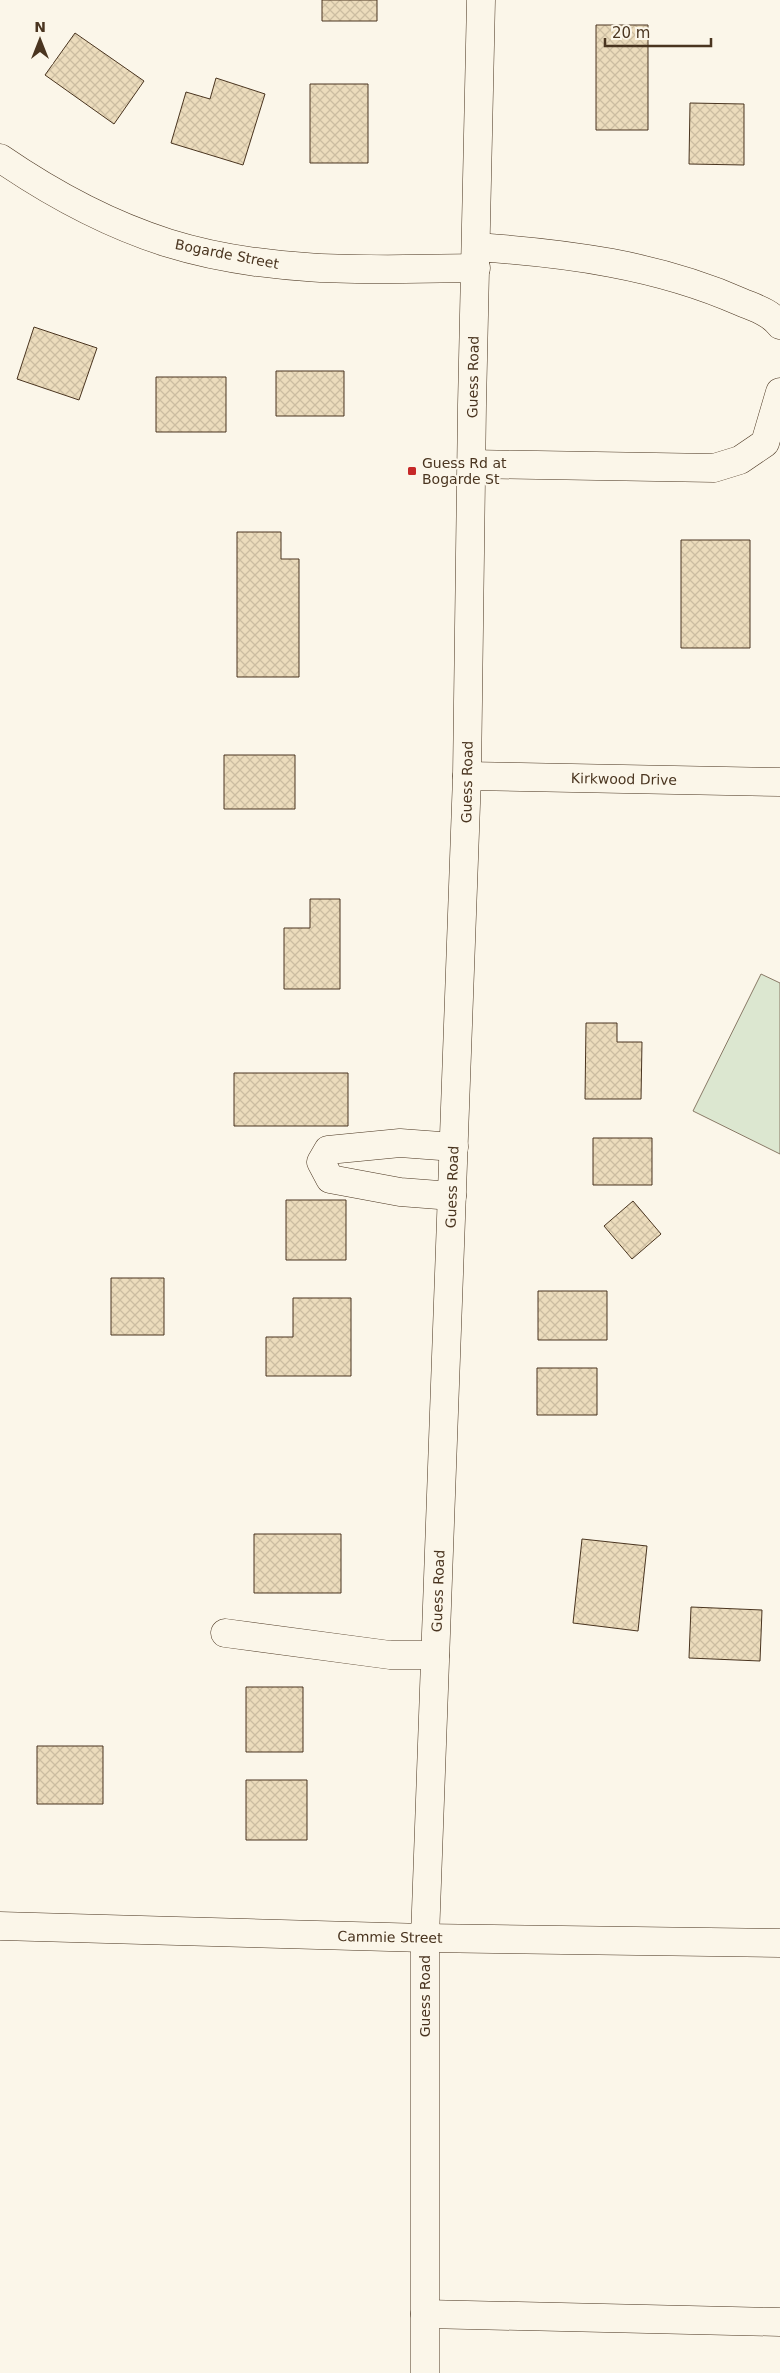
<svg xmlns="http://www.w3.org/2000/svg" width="780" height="2373" font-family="'DejaVu Sans',sans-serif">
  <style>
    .green { fill: #dce7d0; stroke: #887966 }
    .building { fill: url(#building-cross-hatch); stroke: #4a3520 }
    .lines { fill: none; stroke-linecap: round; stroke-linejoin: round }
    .minor-casing { stroke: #4a3520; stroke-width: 29 }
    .major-casing { stroke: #4a3520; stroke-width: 29 }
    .minor { stroke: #fbf6e9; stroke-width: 28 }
    .major { stroke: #fbf6e9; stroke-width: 28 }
    .poi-dot { fill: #c62828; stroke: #fbf6e9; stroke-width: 2 }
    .labels { text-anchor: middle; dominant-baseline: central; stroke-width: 4; stroke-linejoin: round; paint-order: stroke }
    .street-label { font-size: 14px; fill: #4a3520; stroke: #fbf6e9 }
    .poi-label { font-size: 14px; fill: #4a3520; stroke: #fbf6e9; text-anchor: start }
  </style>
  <defs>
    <pattern id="building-cross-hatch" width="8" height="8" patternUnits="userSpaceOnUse" patternTransform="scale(1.25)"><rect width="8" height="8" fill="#ecdcbc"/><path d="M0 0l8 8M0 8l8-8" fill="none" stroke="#ccbda1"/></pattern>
  </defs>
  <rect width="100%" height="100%" fill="#fbf6e9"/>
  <!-- green -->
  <path class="green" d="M761,974l19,9v171l-87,-43z"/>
  <!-- building -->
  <path class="building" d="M322,0h55v21h-55z
    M596,25h52v105h-52z
    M75,33l69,48 -30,43 -69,-49z
    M216,78l49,16 -22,71 -72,-22 15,-51 24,7z
    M310,84h58v79h-58z
    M690,103l54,1v61l-55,-1z
    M34,327l63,21 -18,52 -62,-21z
    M276,371h68v45h-68z
    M156,377h70v55h-70z
    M237,532h44v27h18v118h-62z
    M681,540h69v108h-69z
    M224,755h71v54h-71z
    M310,899h30v90h-56v-61h26z
    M586,1023h31v19h25l-1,57h-56z
    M234,1073h114v53h-114z
    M593,1138h59v47h-59z
    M286,1200h60v60h-60z
    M633,1201l28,33 -29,25 -28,-33z
    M111,1278h53v57h-53z
    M538,1291h69v49h-69z
    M293,1298h58v78h-85v-39h27z
    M537,1368h60v47h-60z
    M254,1534h87v59h-87z
    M582,1539l65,7 -9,85 -65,-8z
    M691,1607l71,3 -2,51 -71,-3z
    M246,1687h57v65h-57z
    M37,1746h66v58h-66z
    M246,1780h61v60h-61z"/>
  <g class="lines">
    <defs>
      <path id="minor" d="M0,158c51,35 108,66 168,85 99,31 206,27 308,25
        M476,247c90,6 182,18 265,55 14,6 29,10 39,23
        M471,464l243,4 26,-8 25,-17 15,-51
        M467,776l313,6
        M452,1196l-52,-4 -70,-13 -9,-17 7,-12 72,-7 54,4
        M225,1633l165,22h45
        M0,1926l425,12 355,5
        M425,2314l355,8"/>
      <path id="major" d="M425,2373v-435l42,-1162 5,-371 9,-405"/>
    </defs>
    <!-- minor casing -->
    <use href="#minor" class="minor-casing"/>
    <!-- major casing -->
    <use href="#major" class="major-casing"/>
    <!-- minor -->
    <use href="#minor" class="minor"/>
    <!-- major -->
    <use href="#major" class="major"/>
  </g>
  <!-- markers -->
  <rect class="poi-dot" x="407" y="466" width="10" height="10" rx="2.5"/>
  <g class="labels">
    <!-- street labels -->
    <g class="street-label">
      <text transform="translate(227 254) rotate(11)">Bogarde Street</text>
      <text transform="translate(473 377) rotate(-89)">Guess Road</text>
      <text transform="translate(624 779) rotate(1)">Kirkwood Drive</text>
      <text transform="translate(467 782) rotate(-89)">Guess Road</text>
      <text transform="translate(452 1187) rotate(-88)">Guess Road</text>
      <text transform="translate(438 1591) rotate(-88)">Guess Road</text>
      <text transform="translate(390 1937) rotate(1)">Cammie Street</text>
      <text transform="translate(425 1996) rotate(-90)">Guess Road</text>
    </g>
    <!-- poi labels -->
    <g class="poi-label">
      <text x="422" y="463">Guess Rd at<tspan x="422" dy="16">Bogarde St</tspan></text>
    </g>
  </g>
  <!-- north arrow -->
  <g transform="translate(40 40)" stroke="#fbf6e9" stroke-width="4" paint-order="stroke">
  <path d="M0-4L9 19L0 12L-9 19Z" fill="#4a3520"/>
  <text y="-8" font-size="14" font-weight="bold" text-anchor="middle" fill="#4a3520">N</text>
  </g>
  <!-- scale -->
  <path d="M605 38v8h106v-8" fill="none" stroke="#4a3520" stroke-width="2.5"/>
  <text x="612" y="38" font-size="15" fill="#4a3520" stroke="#fbf6e9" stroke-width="4" paint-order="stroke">20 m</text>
</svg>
